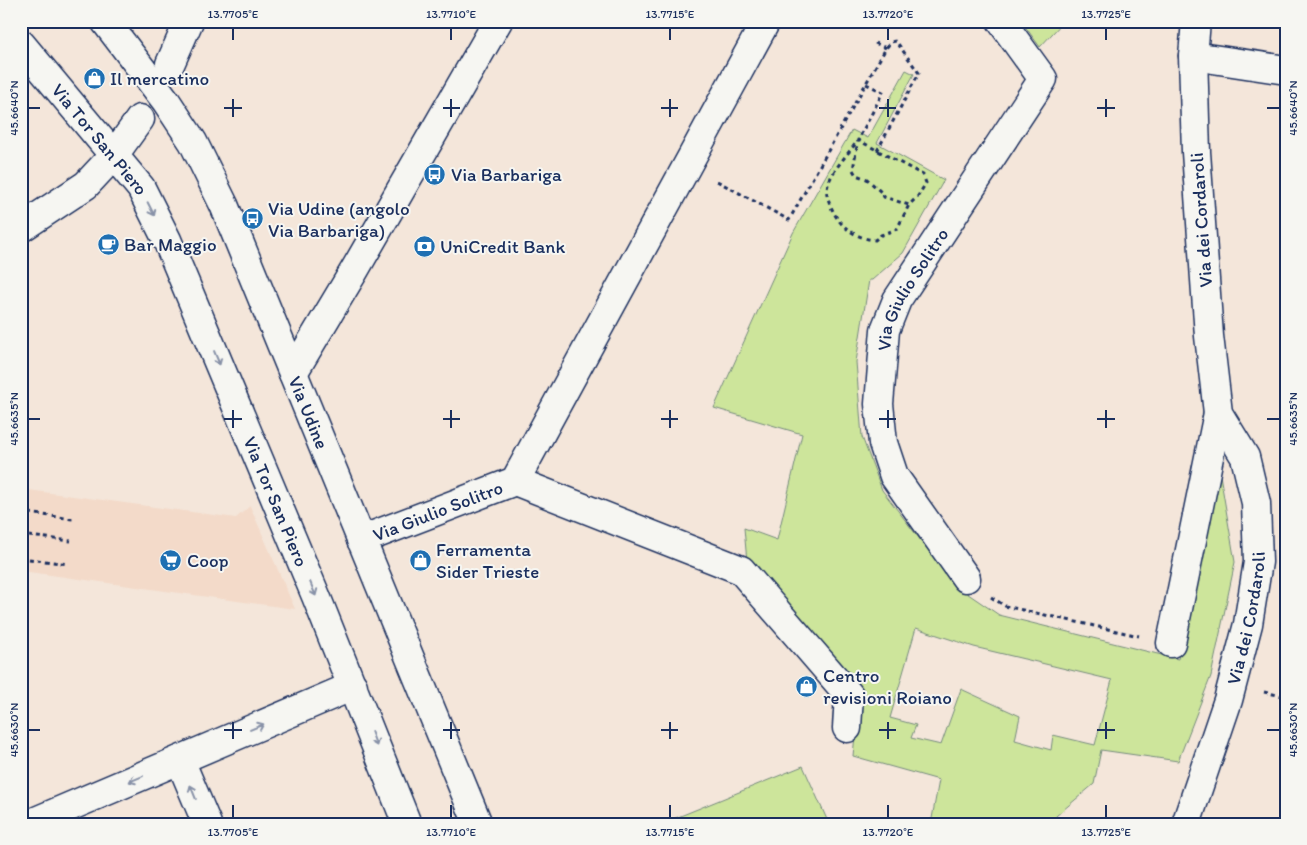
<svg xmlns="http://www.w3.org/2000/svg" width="1307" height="845" font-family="Itim,sans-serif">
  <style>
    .built { fill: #f3dac9 }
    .green { fill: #cde59b; stroke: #748a7c; fill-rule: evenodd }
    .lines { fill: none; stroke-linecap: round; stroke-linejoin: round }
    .minor-casing { stroke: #1b2f5e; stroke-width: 31 }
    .tertiary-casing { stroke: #1b2f5e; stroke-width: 31 }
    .secondary-casing { stroke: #1b2f5e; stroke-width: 31 }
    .path { stroke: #1b2f5e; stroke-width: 3; stroke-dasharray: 4 4; stroke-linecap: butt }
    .minor { stroke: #f6f6f2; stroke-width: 28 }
    .tertiary { stroke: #f6f6f2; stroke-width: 28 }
    .secondary { stroke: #f6f6f2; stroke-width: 28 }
    .oneway { stroke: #8892a8 }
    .ticks { fill: none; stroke: #1b2f5e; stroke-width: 2 }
    .labels { text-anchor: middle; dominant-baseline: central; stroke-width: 4; stroke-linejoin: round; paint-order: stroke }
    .poi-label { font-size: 19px; fill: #1b2f5e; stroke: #f6f6f2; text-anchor: start }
    .street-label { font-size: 19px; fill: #1b2f5e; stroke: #f6f6f2 }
    .neatline { fill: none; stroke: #1b2f5e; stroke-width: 2 }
    .ticks-label { font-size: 12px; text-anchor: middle; fill: #1b2f5e }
  </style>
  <rect width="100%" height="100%" fill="#f4e6da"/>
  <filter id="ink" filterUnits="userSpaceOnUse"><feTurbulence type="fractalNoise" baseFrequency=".02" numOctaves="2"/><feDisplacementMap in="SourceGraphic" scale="10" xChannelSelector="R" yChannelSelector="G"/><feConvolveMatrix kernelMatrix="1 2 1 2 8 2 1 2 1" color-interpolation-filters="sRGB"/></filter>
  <g filter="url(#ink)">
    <!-- built -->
    <path class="built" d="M21,489l215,29 14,-12 45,103 -273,-38z"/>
    <!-- green -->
    <path class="green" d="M1021,21h43l-24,26z
      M906,70l8,4 -37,69 67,37 -41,73 -31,27h-3l-13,82 6,75 20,53 73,95 44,30 179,44 41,-190 16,93 -24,114 -33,85 -77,-11 -7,34 -38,32 -1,8h-124l8,-44 -86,-24 6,-64 -112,-130 -3,-34 33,12 25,-106 -88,-26 79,-175 59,-103 16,8zM916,628l58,19 138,33 -17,65 -42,-10 -2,15 -36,-10 5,-24 -59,-27 -20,56 -30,-7 5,-13 -26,-7z
      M803,766l26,58h-154l-2,-5z"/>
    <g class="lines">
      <defs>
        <g id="minor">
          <path id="s1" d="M21,44l120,144 26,52 149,356 91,228"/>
          <path d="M1193,56l93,14"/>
          <path d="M170,64l19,-43"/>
          <path d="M293,373l61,-102 144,-250"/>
          <path d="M515,481l226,89 108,125 -2,33"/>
          <path id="s2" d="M361,540l154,-59 251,-460"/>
          <path id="s3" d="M966,578l-72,-102 -11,-33 -4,-39 6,-74 12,-30 146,-221 -42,-58"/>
          <path d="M1171,643l47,-230"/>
          <path d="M180,760l27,64"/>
          <path d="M29,824l324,-138"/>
          <path id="s4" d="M1186,824l42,-124 20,-76 10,-62 -2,-59 -11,-46 -27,-44 -9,-77 -13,-184 -3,-96 3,-35"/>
        </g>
        <path id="tertiary" d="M21,228l65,-43 28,-30 26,-36"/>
        <g id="secondary">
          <path id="s5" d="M105,21l61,80 27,41 31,63 254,619"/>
        </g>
      </defs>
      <!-- minor casing -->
      <use href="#minor" class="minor-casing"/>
      <!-- tertiary casing -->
      <use href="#tertiary" class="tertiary-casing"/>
      <!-- secondary casing -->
      <use href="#secondary" class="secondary-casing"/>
      <!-- path -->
      <path class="path" d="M875,43l11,5
        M866,84l17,8 -25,48 65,35 3,8 -8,13 -9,9 -25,-8 -2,-4 -15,-14 -11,-4 -3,-5 5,-30c-10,15 -28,31 -31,49 -1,5 1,10 3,15 7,20 23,34 45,36l6,-5 16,-6 12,-24
        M717,181l72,39 97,-172 5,-6 5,-1 23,32 -42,78
        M21,512l52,7
        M21,535l50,6
        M21,558l47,6
        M991,597l14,9 134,30
        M1264,692l22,5"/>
      <!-- minor -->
      <use href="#minor" class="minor"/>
      <!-- tertiary -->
      <use href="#tertiary" class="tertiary"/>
      <!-- secondary -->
      <use href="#secondary" class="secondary"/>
    </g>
    <!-- one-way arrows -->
    <defs><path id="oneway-shaft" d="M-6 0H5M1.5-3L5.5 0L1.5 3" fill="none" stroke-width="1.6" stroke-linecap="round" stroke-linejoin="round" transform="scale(1.25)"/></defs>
    <g class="oneway">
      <use href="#oneway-shaft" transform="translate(151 209) rotate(63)"/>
      <use href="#oneway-shaft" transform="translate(217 358) rotate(67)"/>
      <use href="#oneway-shaft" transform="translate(313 589) rotate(68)"/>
      <use href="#oneway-shaft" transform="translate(257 727) rotate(-23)"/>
      <use href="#oneway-shaft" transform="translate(374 739) rotate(69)"/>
      <use href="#oneway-shaft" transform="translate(136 779) rotate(157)"/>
      <use href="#oneway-shaft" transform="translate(193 792) rotate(-112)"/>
    </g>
  </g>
  <!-- ticks -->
  <path class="ticks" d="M233,28v12M451,28v12M670,28v12M888,28v12M1106,28v12M233,99v18M451,99v18M670,99v18M888,99v18M1106,99v18M28,108h12M224,108h18M443,108h17M661,108h17M879,108h17M1097,108h18M1267,108h13M233,410v18M451,410v18M670,410v18M888,410v18M1106,410v18M28,419h12M224,419h18M443,419h17M661,419h17M879,419h17M1097,419h18M1267,419h13M233,722v17M451,722v17M670,722v17M888,722v17M1106,722v17M28,730h12M224,730h18M443,730h17M661,730h17M879,730h17M1097,730h18M1267,730h13M233,805v13M451,805v13M670,805v13M888,805v13M1106,805v13"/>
  <!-- icons -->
  <defs>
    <symbol id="shop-disc" viewBox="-11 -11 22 22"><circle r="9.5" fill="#1f6fb2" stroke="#f6f6f2"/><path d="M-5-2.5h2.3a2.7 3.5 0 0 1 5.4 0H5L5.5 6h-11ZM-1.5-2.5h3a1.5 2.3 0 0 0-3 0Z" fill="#fff"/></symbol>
    <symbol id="bus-disc" viewBox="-11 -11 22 22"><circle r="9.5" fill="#1f6fb2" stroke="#f6f6f2"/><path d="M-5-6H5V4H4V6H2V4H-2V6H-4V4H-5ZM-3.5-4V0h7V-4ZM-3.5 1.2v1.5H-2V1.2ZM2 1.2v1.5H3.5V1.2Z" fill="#fff"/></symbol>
    <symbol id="cafe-disc" viewBox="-11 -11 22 22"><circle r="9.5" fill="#1f6fb2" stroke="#f6f6f2"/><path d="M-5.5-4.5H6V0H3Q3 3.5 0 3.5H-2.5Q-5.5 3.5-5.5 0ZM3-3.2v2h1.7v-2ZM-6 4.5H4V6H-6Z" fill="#fff"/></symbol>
    <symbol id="bank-disc" viewBox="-11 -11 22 22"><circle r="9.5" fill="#1f6fb2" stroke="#f6f6f2"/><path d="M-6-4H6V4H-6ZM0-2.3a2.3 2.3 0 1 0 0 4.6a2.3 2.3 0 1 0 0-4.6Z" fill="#fff"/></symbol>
    <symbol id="supermarket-disc" viewBox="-11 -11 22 22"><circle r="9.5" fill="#1f6fb2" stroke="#f6f6f2"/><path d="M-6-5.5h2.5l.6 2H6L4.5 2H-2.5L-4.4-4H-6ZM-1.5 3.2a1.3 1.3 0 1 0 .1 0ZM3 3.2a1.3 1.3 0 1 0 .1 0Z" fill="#fff"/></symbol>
  </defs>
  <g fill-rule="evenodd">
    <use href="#shop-disc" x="82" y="66" width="25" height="25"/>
    <use href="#bus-disc" x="422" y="162" width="25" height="25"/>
    <use href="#bus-disc" x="240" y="206" width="25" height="25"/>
    <use href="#cafe-disc" x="96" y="232" width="25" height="25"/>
    <use href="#bank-disc" x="412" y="234" width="25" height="25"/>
    <use href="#supermarket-disc" x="158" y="548" width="25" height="25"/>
    <use href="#shop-disc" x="408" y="548" width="25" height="25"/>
    <use href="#shop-disc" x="794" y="674" width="25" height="25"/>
  </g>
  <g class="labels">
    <!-- poi labels -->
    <g class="poi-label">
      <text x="110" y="78">Il mercatino</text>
      <text x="451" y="174">Via Barbariga</text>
      <text x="268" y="208">Via Udine (angolo<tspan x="268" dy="22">Via Barbariga)</tspan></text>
      <text x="124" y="244">Bar Maggio</text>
      <text x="440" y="246">UniCredit Bank</text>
      <text x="436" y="549">Ferramenta<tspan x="436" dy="22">Sider Trieste</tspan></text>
      <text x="187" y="560">Coop</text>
      <text x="823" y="675">Centro<tspan x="823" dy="22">revisioni Roiano</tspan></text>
    </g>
    <!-- street labels -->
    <g class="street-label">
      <text stroke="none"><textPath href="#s1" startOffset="124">Via Tor San Piero</textPath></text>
      <text transform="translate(1201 220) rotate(-94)">Via dei Cordaroli</text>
      <text stroke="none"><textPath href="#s3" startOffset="321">Via Giulio Solitro</textPath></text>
      <text stroke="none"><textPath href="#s5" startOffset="444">Via Udine</textPath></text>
      <text stroke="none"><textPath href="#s1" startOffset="529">Via Tor San Piero</textPath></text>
      <text stroke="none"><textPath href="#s2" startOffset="82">Via Giulio Solitro</textPath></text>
      <text stroke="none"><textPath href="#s4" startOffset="215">Via dei Cordaroli</textPath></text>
    </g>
  </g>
  <!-- margin -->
  <rect width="1307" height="845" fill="none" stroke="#f6f6f2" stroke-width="55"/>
  <rect x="28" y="28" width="1252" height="790" class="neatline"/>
  <g class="ticks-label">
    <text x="233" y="18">13.7705°E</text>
    <text x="451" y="18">13.7710°E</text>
    <text x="670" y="18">13.7715°E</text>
    <text x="888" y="18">13.7720°E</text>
    <text x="1106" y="18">13.7725°E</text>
    <text transform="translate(14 108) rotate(-90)" y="4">45.6640°N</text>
    <text transform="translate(1293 108) rotate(-90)" y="4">45.6640°N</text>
    <text transform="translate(14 419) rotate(-90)" y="4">45.6635°N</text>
    <text transform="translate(1293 419) rotate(-90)" y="4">45.6635°N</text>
    <text transform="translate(14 730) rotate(-90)" y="4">45.6630°N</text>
    <text transform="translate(1293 730) rotate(-90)" y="4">45.6630°N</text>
    <text x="233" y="836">13.7705°E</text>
    <text x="451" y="836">13.7710°E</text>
    <text x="670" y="836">13.7715°E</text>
    <text x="888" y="836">13.7720°E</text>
    <text x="1106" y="836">13.7725°E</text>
  </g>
</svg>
